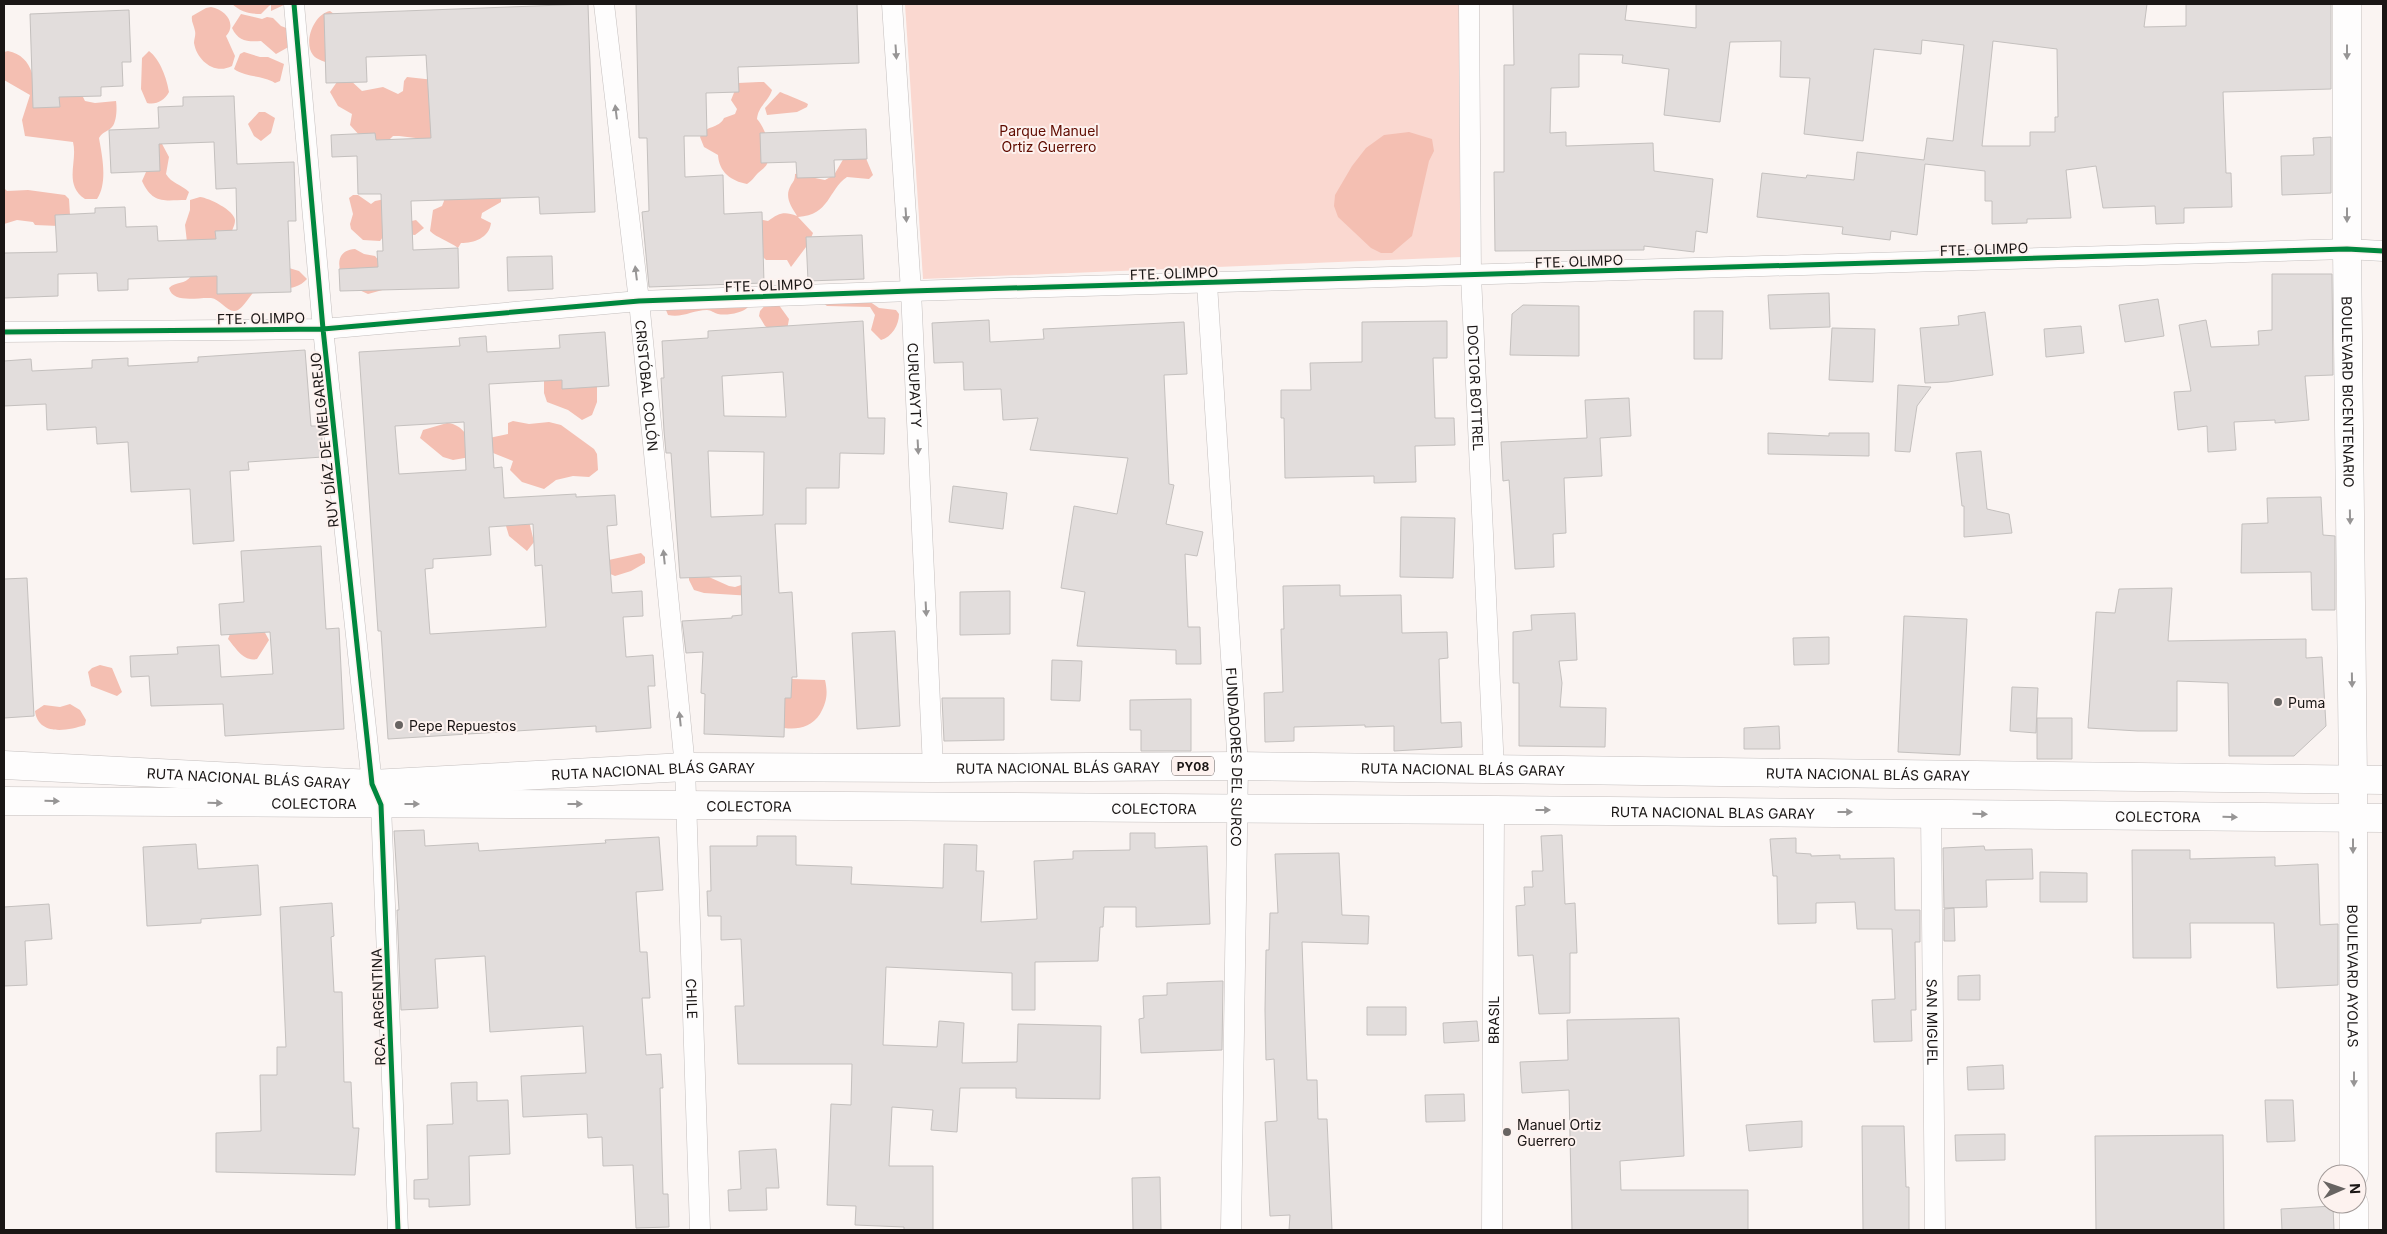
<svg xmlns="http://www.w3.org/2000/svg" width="2387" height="1234" font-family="Inter,sans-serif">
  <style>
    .green { fill: #fad8d0 }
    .forest { fill: #f4bfb2 }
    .building { fill: #e2dddc; stroke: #c4c0be; fill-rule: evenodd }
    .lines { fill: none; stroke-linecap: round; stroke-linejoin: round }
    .street-casing { stroke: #c4bfbe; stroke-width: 21 }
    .secondary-casing { stroke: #c4bfbe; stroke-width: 29 }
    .highway-casing { stroke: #c4bfbe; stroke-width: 29 }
    .street { stroke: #fefdfd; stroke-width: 20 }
    .secondary { stroke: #fefdfd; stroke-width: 28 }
    .highway { stroke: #fefdfd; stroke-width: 28 }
    .cycleway-casing { stroke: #fdf2ef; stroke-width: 8 }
    .cycleway { stroke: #00873e; stroke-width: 5 }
    .oneway { fill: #979595 }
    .poi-dot { fill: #686462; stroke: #fdf2ef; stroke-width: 2 }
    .labels { text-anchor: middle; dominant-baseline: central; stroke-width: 4; stroke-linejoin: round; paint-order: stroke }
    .shield { fill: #fdf2ef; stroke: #5e5856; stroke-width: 1 }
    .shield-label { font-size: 12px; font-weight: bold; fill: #1a1615 }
    .park-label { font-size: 14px; fill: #600c00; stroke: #fdf2ef }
    .street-label { font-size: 14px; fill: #1a1615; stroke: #fdf2ef }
    .poi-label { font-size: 14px; fill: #1a1615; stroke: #fdf2ef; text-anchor: start }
  </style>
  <rect width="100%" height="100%" fill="#faf4f2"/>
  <!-- green -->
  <path class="green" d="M905,4h554l3,253 -539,22z"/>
  <!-- forest -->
  <path class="forest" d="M232,4h54l-15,7v-6l-2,1 -8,8c-12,0 -20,-2 -29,-10z
    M211,7c15,3 26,17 15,29l9,20 -3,10c-17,9 -35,-5 -38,-23 0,-4 2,-8 1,-12 -1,-6 -4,-9 -3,-15l14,-8z
    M330,11l4,3 -6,49c-5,-2 -12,-4 -15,-8 -10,-13 1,-41 17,-44z
    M241,14l21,5 5,-2 6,1 8,8 8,3 3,16 -16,9 -15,-13c-14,1 -23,0 -29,-13z
    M8,51c13,3 20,10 24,22l50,22 3,6 10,2 21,-2c1,6 1,20 -4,26 -4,5 -9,4 -13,11 3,18 9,44 -2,61h-12c-22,-15 -7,-37 -12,-57l-48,-6 -3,-16 8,-25 -26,-15v-28z
    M149,51c11,8 18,28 20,41 -5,9 -13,13 -22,11l-6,-14 1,-31z
    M244,52l16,5h8l16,7 -4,17 -5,2c-12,-8 -28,-5 -41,-14l6,-15z
    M407,77l27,3 -2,60 -33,-4h-6l-8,8 -24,-7 -11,-12 2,-11 -14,-8 -8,-14 9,-13h10l13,12 21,-4 15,7 5,-3 1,-10z
    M759,82h5l8,8c-3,11 -14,16 -15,29 9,10 16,32 10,45 -2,4 -6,6 -9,9 -4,4 -6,8 -11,11 -16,-3 -28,-12 -29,-29l-14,-8 -4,-10c5,-12 19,-8 24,-19l11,-4 2,-5 -6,-9 7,-17z
    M780,92c3,1 27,11 28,12l-1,3 -10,5 -30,3 -2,-7z
    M259,112h6l10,6 -4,15 -10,8 -7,-5 -6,-12z
    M1409,132l23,7 2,12 -5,10 -17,75 -20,17h-11l-10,-5 -33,-31 -4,-11 1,-11 17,-29 14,-18 18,-13z
    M161,142l8,15 -3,17c5,9 16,11 23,18l-3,8c-21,0 -33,5 -44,-19l4,-9 -3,-14z
    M862,149l11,26 -4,4 -22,-2c-19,13 -17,38 -49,40l15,16 -4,10 -18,24 -4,-7h-21l-4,-4 -4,-34 5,-2 5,1c11,-8 16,-10 29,-5 -6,-10 -13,-19 -6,-31 3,-4 4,-6 4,-11l10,-2 10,6 10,2 9,-5 14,-24z
    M4,188l3,3 21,-1 37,5 4,4 1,16 -11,11 -24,-1 -2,-3 -16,-2 -13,4z
    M441,190l60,7v5l-19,11 -1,5 10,5c-2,15 -17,20 -30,20l-3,5c-9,-7 -21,-10 -28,-17l3,-21 9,-4 2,-5z
    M353,195h5l13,9 4,-3 10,-2 22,23 9,-2 8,8 -9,7 -10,-1 -22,3 -3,4 -17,-1 -12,-11 -1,-5 3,-10 -4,-16z
    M200,197c9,1 34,13 35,23 0,7 -4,9 -3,16l57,32 10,3 8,8c-13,14 -30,9 -48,7 -6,5 -16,22 -21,24 -10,5 -17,-11 -27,-12 -13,-1 -38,6 -42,-10 7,-7 16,-3 22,-12l-6,-51 5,-15v-10z
    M355,249l9,5 11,2 5,6 6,27 -18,5 -24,-11c-6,-15 -10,-32 11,-34z
    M866,299l13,9 17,2 3,4c0,11 -7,23 -18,26l-10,-10 4,-15 -5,-8 -43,-1 -4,-3z
    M776,301l13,18 -2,11 -13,2 -9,-6 -6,-10 1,-5 7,-8z
    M746,302l2,5c-5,6 -22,9 -30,7 -4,-1 -7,-4 -11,-4 -14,0 -24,8 -39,5l-2,-5z
    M544,377l53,8v17l-5,13 -10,5 -14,-10 -21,-8 -3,-9z
    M513,421l16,3 20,-2 12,3 33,24 3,5 1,16 -9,7 -16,-1 -17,4 -12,9 -22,-7 -12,-12 3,-9 -25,-10 1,-13 19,-4v-11z
    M447,423c17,1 24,18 29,33l-23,4 -10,-3 -23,-19 3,-8z
    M508,521h21l5,21 -7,9 -18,-15 -3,-10z
    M641,553l4,4v6l-14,8 -16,5 -7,-3 -4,-12z
    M700,573l29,13 6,1 9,-3 8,12 -48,-3 -10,-3 -5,-10v-5z
    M263,629l6,11 -12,19c-14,3 -21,-11 -29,-20l2,-5z
    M100,665l12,3 10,24 -5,4 -26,-10 -3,-14 4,-4z
    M792,679l33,1c3,13 2,22 -5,34 -19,29 -60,7 -86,-2z
    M70,704l10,6 6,10 -1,5c-18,6 -47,11 -50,-14l9,-6 16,2z"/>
  <!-- building -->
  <path class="building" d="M588,4l7,208 -55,2 -1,-17 -128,4 2,49 45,-2 1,40 -119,3 -1,-22 39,-2 -1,-16h6l-2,-57h-23l-1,-38 -25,1 -1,-22 44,-2 1,7 55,-2 -5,-83 -60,2 1,25 -41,1 -2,-69z
    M636,4h221l2,59 -121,4 1,25 -33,1 1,43h-23l1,41 38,-2 1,39 38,-2 2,71 -115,4 -7,-75 7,-1 -2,-73h-8z
    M1513,4h114l-2,16 71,8v-24h451l-3,23 42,-1v-22h145v85l-108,3 3,81h5l1,34 -48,1v15l-28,1 -1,-18 -52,2 -7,-42 -30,4 5,48 -44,1v4l-35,1v-23h-7v-30l-60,-7 -8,71 -26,-4 -1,9 -48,-6 1,-7 -86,-10 5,-44 44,5 1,-3 47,5 3,-28 67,8 3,-22 26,3 11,-96 -42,-5 -1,14 -47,-5 -11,92 -59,-7 6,-56 -30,-1 1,-36 -51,1 -10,80 -56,-7 5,-46 -47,-6 1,-8 -44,-1v33l-28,1 -1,45 16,-1v14l87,-3 1,28 59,8 -6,54 -11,-2 -2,21 -50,-6v4l-149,1 -1,-79h10v-107h10zM1993,41l64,8 1,68h-3v15h-25v14h-48z
    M129,10l2,52h-9l1,24 -22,1v9l-42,1 1,10 -27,1 -3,-94z
    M234,96l3,68 57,-2 2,59h-8l3,71 -74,2v-18l-89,3v11l-30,1 -1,-18 -39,1v22l-54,2v-45l53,-1 -2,-37 40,-2v-5l30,-1 1,20 31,-1 1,15 58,-2 -1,-8 22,-1 -1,-42 -20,1 -2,-47 -55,2 1,27 -49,2 -2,-43 50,-2 -1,-21 25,-1v-9z
    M866,129l1,30 -33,1 1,17 -38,1 -1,-16 -35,1 -1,-30z
    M2331,137v56l-49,2 -1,-39 33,-1 -1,-17z
    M862,235l2,44 -56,2 -2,-44z
    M552,256l1,33 -45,2 -1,-34z
    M2272,274h60l1,101 -28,1 4,44 -34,3v-3l-41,2 2,28 -28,2 -1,-26 -29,4 -4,-38 17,-1 -12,-66 27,-5 5,27 48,-2 -1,-14 14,-1z
    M1829,293l1,34 -60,2 -2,-34z
    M2158,299l6,37 -39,6 -6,-37z
    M1523,305l56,1v50l-69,-1 2,-41z
    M1694,311h29l-1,48h-28z
    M1985,312l8,63 -45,7 -23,1 -5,-55 39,-3 -1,-9z
    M989,320l1,22 54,-3 -1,-10 141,-7 3,52 -23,1 5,109 5,1 -8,39 37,8 -6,24 -12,-2 3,73h12l1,37h-25v-14l-99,-4 8,-54 -24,-4 13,-82 43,8 11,-56 -98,-8 8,-32 -35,2 -2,-31 -37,1 -1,-28 -29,1 -2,-40z
    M863,321l5,97h17l-1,36 -44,-1 -1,35h-33v36h-31l4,69 13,-1 5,85h-5l-1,21h-6l-1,39 -80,-3 1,-40 -4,-1 2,-41 -17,1 -4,-32 50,-3v-2l10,-1 -1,-39 -61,2 -9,-125h-5l-2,-22 -3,-53h3l-2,-37 46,-3v-7zM783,372l3,45 -62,-1 -2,-40zM708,451l56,1 -1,63 -52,2z
    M1447,321v37h-14l2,60h19l1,27 -40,1 1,36 -42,1v-7l-89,2 -1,-60h-3v-28h30l-1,-27 52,-1v-40z
    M2081,326l3,27 -38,4 -2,-28z
    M1832,328l43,1 -2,53 -44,-2z
    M605,332l4,54 -47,3v-9l-73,4 5,84 8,-1 2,31 72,-4v3l39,-2 2,30 -10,1 5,67 30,-2 1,25 -20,1 3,40 27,-2 2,31h-7l3,42 -55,4v-6l-208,13 -7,-108h-3l-19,-279 101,-6 -1,-8 27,-2 1,16 73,-4 -1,-13zM464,422l2,48 -67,4 -4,-48zM533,524l2,42 7,-1 4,62 -116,7 -5,-65 8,-1v-9l58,-4 -2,-28z
    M305,350l6,76h10l2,31 -75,5 1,8 -19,1 4,70 -41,3 -3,-55 -59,3 -3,-50 -31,2 -1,-17 -49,3 -1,-26 -42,2v-45l27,-2 1,12 60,-3v-8l36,-2v8l70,-4v-5z
    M1898,385l33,2 -14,19 -7,46 -15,-1z
    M1629,398l2,38 -31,2 2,38 -38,2 2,55 -13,1 1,33 -39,2 -6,-89 -6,1 -2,-39 86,-4 -2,-38z
    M1768,433l61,3v-3h40v23l-101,-2z
    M1981,451l6,58 22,5 3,19 -48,4v-31h-2l-6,-53z
    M953,486l54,7 -4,36 -54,-7z
    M2321,497l2,38 12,1v74h-23l-1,-38 -70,1 1,-49 26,-1 -1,-25z
    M1401,517l54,1 -2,60 -53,-1z
    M321,546l5,83 13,-1 5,101 -119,7 -2,-32 -72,2 -2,-30 -18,1 -1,-21 48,-2 -1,-7 42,-2 2,32 52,-3 -3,-42 -49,3 -2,-31 25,-2 -3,-51z
    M27,578l7,138 -30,2v-139z
    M1340,585v11l61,-1 1,38 45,-1 1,26 -9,1 2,64 20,-1 1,25 -68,4v-25l-29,1v-2l-71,2v14l-29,1 -1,-49 19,-1 -2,-63h3l-1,-43z
    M2172,588l-4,53 138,-2v19l16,-1 4,69 -32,30h-65l-1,-73 -51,-2v50h-39l-50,-3 8,-116 19,1 4,-24z
    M1010,591v43l-50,1v-43z
    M1575,613l2,47 -18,1 3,22 -2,24 46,1 -1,39 -86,-1v-63h-6v-51l19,-2 -1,-15z
    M1904,616l63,3 -7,136 -62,-3z
    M895,631l5,95 -43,3 -5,-96z
    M1829,637v27l-35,1 -1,-27z
    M1052,660l30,1 -2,40 -29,-1z
    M2012,687l26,1 -2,45 -26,-2z
    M942,698h62v42l-60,1z
    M1191,699v52h-50v-21h-11v-30z
    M2037,718h35v41h-35z
    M1779,726l1,23h-36v-21z
    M424,830l1,16 53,-3 1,8 127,-8 -1,-3 54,-3 4,53 -27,2 4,60h7l3,46h-8l4,57 15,-1 2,34h-3l3,106h5l1,33 -33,1 -3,-63 -30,1 -1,-29 -14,1 -1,-24 -64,3 -2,-41 65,-3 -3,-47 -93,6 -5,-76 -50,3 3,49 -37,2 -4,-100h2l-5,-79z
    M1130,833h25v15l52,-2 3,78 -74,3v-20h-32l-1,20h-3l-2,34 -63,1v48h-23v-37l-126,-6 -3,78 54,2 2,-26 25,2 -2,40 55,-1 1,-38 83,2 -1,73 -84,-1v-10h-56l-3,44 -26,-2 2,-20 -41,-3 -3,59h44v64h-29v-3l-49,-2 1,-19 -29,-1 4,-101 20,1 1,-41h-114l-3,-58h9l-3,-67 -20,1v-24h-13l-1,-25h4l-1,-45h47v-10h39v29l56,2 -1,17 92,4 1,-44 33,1 -1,26h8l-3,51 56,-3 -3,-58 39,-2v-8l57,-1z
    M1562,835l3,69 10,-1 2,50h-7v60l-31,1 -6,-59 -15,1 -2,-50 9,-1 -1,-18h9l-1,-16h11l-2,-35z
    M1796,838v15l15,1v2l29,-1v4l54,-1 1,52h25v32h-5l1,68h-5l1,31 -38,1 -2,-42 23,-1 -3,-70h-35l-2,-27 -39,1v20l-38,1 -1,-48h-4l-3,-37z
    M196,844l2,25 60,-4 3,50 -60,4v4l-54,3 -4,-79z
    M1984,846l1,4 47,-1 1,30 -47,1 1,27 -43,1 -1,-60z
    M2132,850h58v9l85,-2v9l43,-2 2,61 18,-1v61l-61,3 -3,-65h-84l1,35h-58z
    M1339,853l3,62 27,1 -1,28 -66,-2 5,138h10l1,39h9l5,111h-43l1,-15 -20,1 -5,-94 12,-1 -3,-62 -8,1 -1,-50 1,-60h3l1,-37h8l-3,-59z
    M2040,872l47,1v29h-47z
    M332,903l2,33 -3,1 3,55h8l2,90h7l2,46h6l-4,47 -139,-3v-39l45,-2 -1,-56h17v-28h9l-6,-140z
    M49,904l3,35 -27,2 2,44 -23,1v-79z
    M1954,908l1,33h-11v-32z
    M1980,975v25h-22v-24z
    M1223,981l-1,69 -81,3 -2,-34 5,-1 -1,-22 24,-1v-12z
    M1367,1007h39v28h-39z
    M1679,1018l5,138 -64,5 1,29h127v40h-176l-3,-140 -47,3 -2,-31 48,-2 -1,-40z
    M1477,1021l2,20 -35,2 -1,-20z
    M2003,1065l1,24 -36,1 -1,-23z
    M477,1082v19l31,-1 2,54 -41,2 1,49 -41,2v-8h-15v-19l14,-1 -1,-54 26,-1 -2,-41z
    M1464,1094l1,27 -39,1 -1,-27z
    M2265,1100h28l2,41 -28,1z
    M1802,1121v26l-53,4 -3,-26z
    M1862,1126h42l2,61h3v43h-46z
    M2005,1134v26l-49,1 -1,-26z
    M2223,1135l1,95h-128l-1,-94z
    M776,1149l3,39h-13l1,22 -38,1 -1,-21 13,-1 -2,-38z
    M1160,1177l1,53h-28l-1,-52z
    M2333,1206l1,24h-52l-1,-21z"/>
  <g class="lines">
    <defs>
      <g id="street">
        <path d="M294,4l29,325 49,455 9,21 17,425"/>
        <path id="s1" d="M604,4l35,297 46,466 15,463"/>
        <path id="s2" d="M892,4l19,287 22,477"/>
        <path id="s3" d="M1469,4l2,272 23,494"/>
        <path id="s4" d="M1207,284l31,482 -7,464"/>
        <path d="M4,332l319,-3 316,-28 272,-10 1436,-42 36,2"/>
        <path id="s5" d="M1931,813l4,417"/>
        <path id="s6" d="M1492,1230l2,-420"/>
      </g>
      <g id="secondary">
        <path id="s7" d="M2347,4v245l6,531 1,394"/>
        <path id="s8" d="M4,801l1490,9 889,8"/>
        <path d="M2354,1204v26"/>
      </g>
      <g id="highway">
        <path id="s9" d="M4,765l368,19 313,-17 248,1 305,-2 1145,14"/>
      </g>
    </defs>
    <!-- street casing -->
    <use href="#street" class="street-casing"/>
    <!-- secondary casing -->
    <use href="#secondary" class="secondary-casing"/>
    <!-- highway casing -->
    <use href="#highway" class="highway-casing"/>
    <!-- street -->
    <use href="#street" class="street"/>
    <!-- secondary -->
    <use href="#secondary" class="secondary"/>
    <!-- highway -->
    <use href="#highway" class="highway"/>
    <defs>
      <path id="cycleway" d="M294,4l29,325 49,455 9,21 17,425
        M4,332l319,-3 316,-28 272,-10 1436,-42 36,2"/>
    </defs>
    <!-- cycleway casing -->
    <use href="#cycleway" class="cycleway-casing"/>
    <!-- cycleway -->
    <use href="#cycleway" class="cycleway"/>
  </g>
  <!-- one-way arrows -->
  <defs><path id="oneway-solid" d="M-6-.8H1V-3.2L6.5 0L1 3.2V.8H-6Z" transform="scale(1.25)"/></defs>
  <g class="oneway">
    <use href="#oneway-solid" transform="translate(896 52) rotate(86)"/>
    <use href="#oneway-solid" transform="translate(2347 52) rotate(90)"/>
    <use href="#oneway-solid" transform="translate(616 112) rotate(-97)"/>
    <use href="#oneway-solid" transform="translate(906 215) rotate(86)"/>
    <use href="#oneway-solid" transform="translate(2347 215) rotate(90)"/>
    <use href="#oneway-solid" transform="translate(636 273) rotate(-97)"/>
    <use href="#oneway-solid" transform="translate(918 447) rotate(87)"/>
    <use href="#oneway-solid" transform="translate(2350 517) rotate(89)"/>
    <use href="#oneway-solid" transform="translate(664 557) rotate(-96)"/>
    <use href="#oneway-solid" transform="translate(926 609) rotate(87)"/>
    <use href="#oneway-solid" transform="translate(2352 680) rotate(89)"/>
    <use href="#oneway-solid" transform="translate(680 719) rotate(-96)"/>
    <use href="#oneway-solid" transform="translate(52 801) rotate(1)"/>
    <use href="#oneway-solid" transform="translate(215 803) rotate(1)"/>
    <use href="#oneway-solid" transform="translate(412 804)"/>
    <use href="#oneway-solid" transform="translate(575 804)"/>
    <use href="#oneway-solid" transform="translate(1543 810)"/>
    <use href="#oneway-solid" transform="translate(1845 812)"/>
    <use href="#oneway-solid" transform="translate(1980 814) rotate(1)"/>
    <use href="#oneway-solid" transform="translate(2230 817) rotate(1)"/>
    <use href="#oneway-solid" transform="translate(2353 846) rotate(90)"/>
    <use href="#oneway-solid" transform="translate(2354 1079) rotate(90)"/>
  </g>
  <!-- markers -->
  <g class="poi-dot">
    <circle cx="2278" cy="702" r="5"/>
    <circle cx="399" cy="725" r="5"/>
    <circle cx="1507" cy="1132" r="5"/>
  </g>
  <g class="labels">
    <!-- shield labels -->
    <rect class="shield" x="1172" y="756.5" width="42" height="19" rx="4"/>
    <g class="shield-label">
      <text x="1193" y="766">PY08</text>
    </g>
    <!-- park labels -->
    <g class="park-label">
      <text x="1049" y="130">Parque Manuel<tspan x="1049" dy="16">Ortiz Guerrero</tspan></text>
    </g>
    <!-- street labels -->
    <g class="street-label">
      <text transform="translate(1984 249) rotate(-2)">FTE. OLIMPO</text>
      <text transform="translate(1579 261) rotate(-2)">FTE. OLIMPO</text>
      <text transform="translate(1174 273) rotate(-2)">FTE. OLIMPO</text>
      <text transform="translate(769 285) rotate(-2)">FTE. OLIMPO</text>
      <text transform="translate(261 318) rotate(-1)">FTE. OLIMPO</text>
      <text stroke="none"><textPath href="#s1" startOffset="384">CRISTÓBAL COLÓN</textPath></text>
      <text stroke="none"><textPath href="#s2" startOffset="382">CURUPAYTY</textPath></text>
      <text stroke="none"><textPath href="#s3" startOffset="384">DOCTOR BOTTREL</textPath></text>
      <text stroke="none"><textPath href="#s7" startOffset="388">BOULEVARD BICENTENARIO</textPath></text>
      <text transform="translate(324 440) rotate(-96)">RUY DÍAZ DE MELGAREJO</text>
      <text stroke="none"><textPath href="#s4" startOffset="474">FUNDADORES DEL SURCO</textPath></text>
      <text stroke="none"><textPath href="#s9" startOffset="1055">RUTA NACIONAL BLÁS GARAY</textPath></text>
      <text stroke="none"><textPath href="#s9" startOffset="1460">RUTA NACIONAL BLÁS GARAY</textPath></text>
      <text stroke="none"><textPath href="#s9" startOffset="650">RUTA NACIONAL BLÁS GARAY</textPath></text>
      <text stroke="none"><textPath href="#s9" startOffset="1865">RUTA NACIONAL BLÁS GARAY</textPath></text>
      <text stroke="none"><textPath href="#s9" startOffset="245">RUTA NACIONAL BLÁS GARAY</textPath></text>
      <text stroke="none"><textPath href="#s8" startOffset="310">COLECTORA</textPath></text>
      <text stroke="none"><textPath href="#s8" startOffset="745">COLECTORA</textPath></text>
      <text stroke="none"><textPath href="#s8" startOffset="1150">COLECTORA</textPath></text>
      <text stroke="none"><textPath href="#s8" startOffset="1709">RUTA NACIONAL BLAS GARAY</textPath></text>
      <text stroke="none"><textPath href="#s8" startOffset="2154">COLECTORA</textPath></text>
      <text stroke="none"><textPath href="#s7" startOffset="972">BOULEVARD AYOLAS</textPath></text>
      <text stroke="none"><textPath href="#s1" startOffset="999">CHILE</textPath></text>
      <text transform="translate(378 1007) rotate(-92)">RCA. ARGENTINA</text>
      <text stroke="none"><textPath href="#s6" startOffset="210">BRASIL</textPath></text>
      <text stroke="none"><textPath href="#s5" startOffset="209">SAN MIGUEL</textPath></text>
    </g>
    <!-- poi labels -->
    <g class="poi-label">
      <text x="2288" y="702">Puma</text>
      <text x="409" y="725">Pepe Repuestos</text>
      <text x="1517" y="1124">Manuel Ortiz<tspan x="1517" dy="16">Guerrero</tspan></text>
    </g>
  </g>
  <!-- border -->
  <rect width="2387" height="1234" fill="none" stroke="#1a1615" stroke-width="10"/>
  <!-- north arrow -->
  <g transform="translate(2342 1189) rotate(88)"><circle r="24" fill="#fdf2ef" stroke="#a29a98"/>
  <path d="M0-4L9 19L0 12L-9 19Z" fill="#686462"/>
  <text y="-8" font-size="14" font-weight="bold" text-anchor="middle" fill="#1a1615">N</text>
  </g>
</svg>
